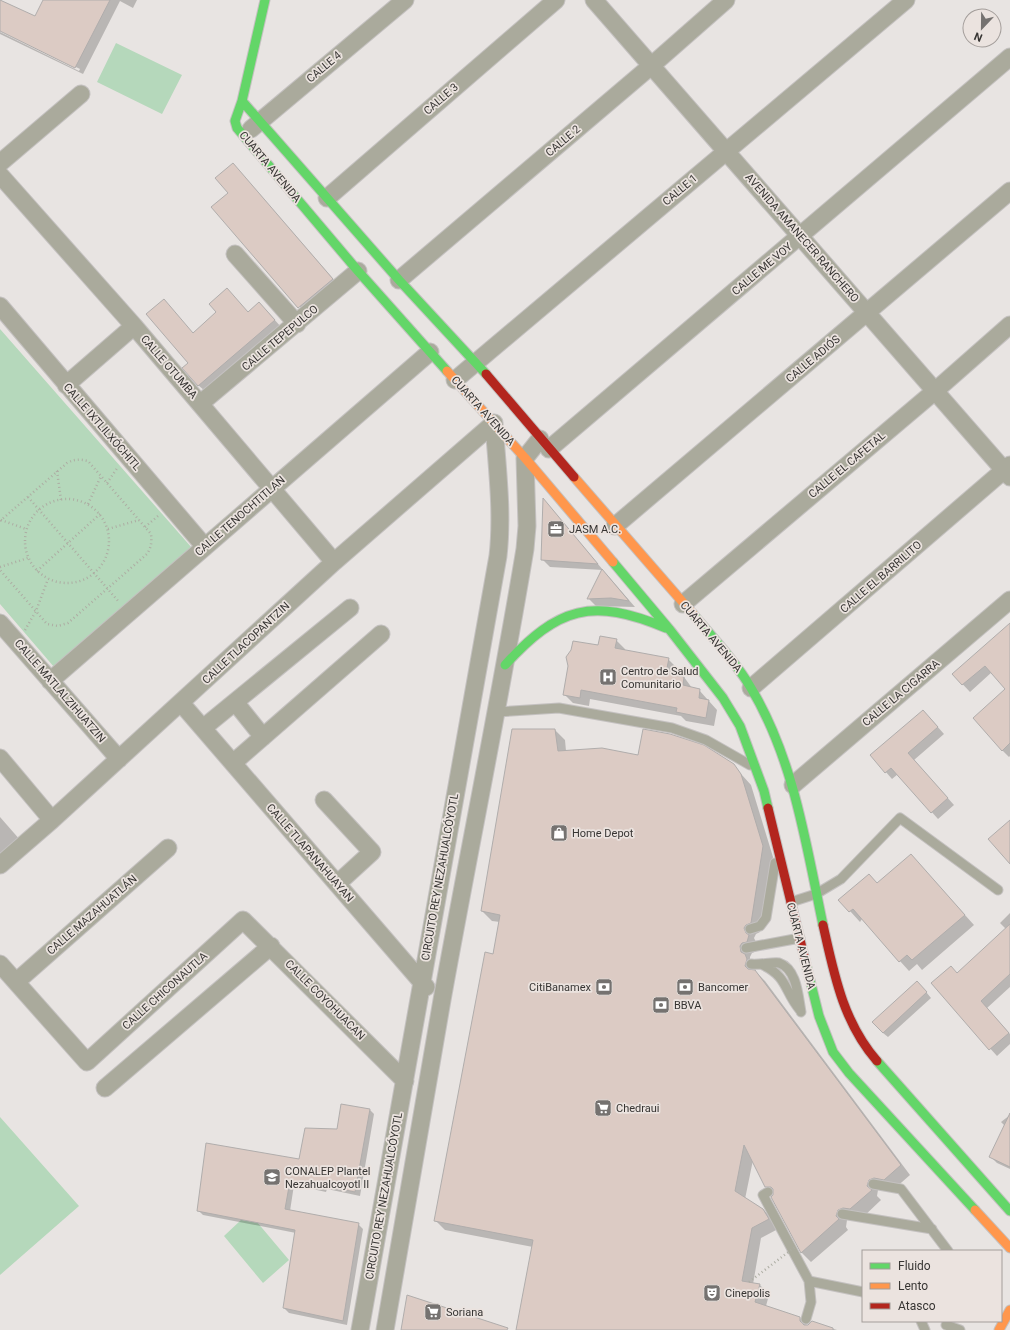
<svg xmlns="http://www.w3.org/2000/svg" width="1010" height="1330" font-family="Roboto,sans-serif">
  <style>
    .green { fill: #b5d8bb }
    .shadow { fill: #0003 }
    .building { fill: #dccbc4; stroke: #b0adac }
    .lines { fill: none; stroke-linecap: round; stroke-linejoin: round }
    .lane-casing { stroke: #c4c1c0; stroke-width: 11 }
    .street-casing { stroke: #c4c1c0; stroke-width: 19 }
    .fast-casing { stroke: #c4c1c0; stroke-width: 11 }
    .slow-casing { stroke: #c4c1c0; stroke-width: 11 }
    .jam-casing { stroke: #c4c1c0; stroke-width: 11 }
    .path { stroke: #adada3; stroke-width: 2.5; stroke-dasharray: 1 3; stroke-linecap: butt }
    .lane { stroke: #aaaa9c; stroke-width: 9 }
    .street { stroke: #aaaa9c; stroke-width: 17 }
    .fast { stroke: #63d668; stroke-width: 9 }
    .slow { stroke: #ff974d; stroke-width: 9 }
    .jam { stroke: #b3261e; stroke-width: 9 }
    .path-bridge { stroke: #adada3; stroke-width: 2.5; stroke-dasharray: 1 3; stroke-linecap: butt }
    .labels { text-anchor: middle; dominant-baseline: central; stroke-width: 3.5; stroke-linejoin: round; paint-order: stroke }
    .street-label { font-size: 11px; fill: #373533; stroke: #ebe3df }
    .poi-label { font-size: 11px; fill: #373533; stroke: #ebe3df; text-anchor: start }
  </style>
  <rect width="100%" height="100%" fill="#e8e4e2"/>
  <!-- green -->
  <path class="green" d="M116,43l66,32 -20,39 -65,-32z
    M0,329l192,219 -138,119 -54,-63z
    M0,1117l79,89 -79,69z
    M241,1220l16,2 32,38 -26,23 -39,-47z"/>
  <!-- shadow -->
  <path class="shadow" d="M0,0l36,18 8,-18h93l-4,8 -13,-7 -37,73 -83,-40v-2l79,39 1,-2 -80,-39z
    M241,173l100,115 -33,28 -95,-109 16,-14z
    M266,310l15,17 -76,64 -7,-6 -8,-22 3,-29 55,-21z
    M550,507l53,63 -53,-3 -8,-8z
    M602,570l7,7 26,30 -39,-1 -7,-7z
    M1010,625v131l-1,1 -7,-7 5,-60 -15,-18 -22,20 -17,-18z
    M616,640l9,9v2l43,8 9,9 -1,8 8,1 8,11 7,2 18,20 -3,16 -28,-5 -5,-5 -91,-17 -1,7 -16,-3 -9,-9 35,-48z
    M929,717l15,17 -30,26 40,45 -16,14 -40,-45 -6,5 -21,-24z
    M555,730l10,10 1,11 167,14 18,20 22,72 -13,75 -4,2 -2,4 4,8 -1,5 -5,2 -2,4v3l5,5 1,7 9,9 145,194 -16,14 -10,-1 -6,2 -1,6 4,4 -20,19 -8,-1 -6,2 -1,7 2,3 -37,32 -9,-9 -30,-56 3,-2 -9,-9 -13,-26 -8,39 18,10 10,11 5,9 -17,9 -8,46 7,1 9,10 -3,11 34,12 8,8 4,-4 25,8h-320l16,-83 -88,-17 -10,-10 65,-298 -8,-1 -10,-10z
    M0,817l21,24 -18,15 -3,-3z
    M911,855l63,70 -52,45 -5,-6 -8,7 -47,-52 -2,3 -20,-22 29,-25 9,9z
    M1010,913v74l-23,21 23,26v10l-13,12 -65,-72 25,-10 49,-45 -6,-6z
    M922,987l9,11 -43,39 -5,-4z
    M370,1110l4,4 -14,82 -33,-7 -1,3 -32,-7 -4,26 68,13 5,5 -16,96 -58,-12 -5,-5 12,-75 -93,-18 -5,-5 101,-50 39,-30z
    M1010,1115v54l-13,-6 -6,-6 14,-31 -4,-4z"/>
  <!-- building -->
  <path class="building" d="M0,0l35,16 8,-16h67l-35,68 -75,-37z
    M233,163l100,116 -35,29 -87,-101 17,-14 -13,-15z
    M227,288l21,24 11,-10 16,18 -77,66 -16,-18 6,-5 -42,-49 18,-15 29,34 23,-21 -7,-8z
    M543,498l55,66 -57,-4z
    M602,569l27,32 -18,-3 -24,1z
    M1010,623v120l-8,8 -29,-33 32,-29 -20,-23 -23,19 -10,-11z
    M600,636l17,3 -2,9 54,10 -3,15 18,4 -1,8 17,4 -1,9 10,2 -3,18 -30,-6 1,-4 -96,-18 -1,8 -17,-3 5,-29 -2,-9 5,-7 2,-9 25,4z
    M923,710l15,17 -30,26 40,45 -17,15 -40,-45 -6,5 -15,-18z
    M512,729h43l3,22 44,-3 36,7 5,-26 27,5 34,11 30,19 7,10 22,72 -12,77 -5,2 -2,3 2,5 3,2 -2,7 -5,1 -2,3 1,6 4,2 2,5 -2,7 3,3 7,1 146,195 -17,15 -10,-2 -5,2 -2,6 5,4 -22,19 -7,-1 -5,2 -2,6 3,3 -38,34 -30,-56 2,-2v-6l-2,-2h-6l-21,-42 -9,46 28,18 6,10 -17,9 -10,53 18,3 -5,18 45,15v4l4,4h4l4,-4 21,7v2h-317l17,-90 -99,-19 51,-269 8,2 7,-39 -19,-4z
    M1010,820v44l-22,-25z
    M911,854l54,61 -53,45 -5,-5 -8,7 -46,-53 -4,3 -11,-12 31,-26 8,9z
    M1010,924v50l-29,27 28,32 -20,17 -58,-67 20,-17 6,7z
    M917,981l10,11 -44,41 -11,-11z
    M341,1104l29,5 -15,83 -33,-7v3l-32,-7 -5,28 74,14 -16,98 -60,-13 12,-78 -98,-19 9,-68 93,16 6,-31 32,1z
    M1010,1113v54l-21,-10z
    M407,1295l101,33 -1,2h-106z"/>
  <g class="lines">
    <defs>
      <path id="lane" d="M497,712l62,-4 113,20 34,12 44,25
        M791,902l25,-8 25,-15 59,-61 98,72
        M750,929l10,-3 6,-8 9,-55
        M746,948l54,-10
        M751,964c7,1 22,-2 28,-1 18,6 19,33 22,49
        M763,965c25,12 21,26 37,45
        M873,1184l28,5 47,62
        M768,1192l-5,3 46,86 2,21 -5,17
        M842,1214l90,15
        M809,1281l54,11
        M921,1321l4,9
        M946,1325l14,5"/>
      <path id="street" d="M594,0l416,477
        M251,129l154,-129
        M0,163l81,-69
        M0,175l134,151 200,236
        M327,198l229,-198
        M235,254l62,70
        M399,280l252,-214 75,-66
        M0,306l205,241
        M455,380l451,-380
        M66,385l68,-59
        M201,403l157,-132
        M549,449l461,-392
        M615,526l395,-335
        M683,604l252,-213 75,-66
        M0,623l119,136
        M50,681l380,-329
        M751,688l259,-223
        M235,702l28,35
        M181,703l245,284
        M203,728l147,-120
        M0,758l52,62
        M233,763l148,-129
        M793,785l217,-185
        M324,800l48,52 -35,32
        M0,865l52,-45 282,-258 160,-139
        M0,964l87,98 156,-142 162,161
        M16,982l152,-134
        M105,1088l166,-142
        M360,1330l138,-774c5,-44 -1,-88 -4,-133
        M385,1330c20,-110 37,-220 57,-330 27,-150 58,-300 83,-451l2,-23 -2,-68 15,-19"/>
      <path id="fast" d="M265,0l-23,101 -7,20 2,7 121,143 89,100
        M242,101l157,179 87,94
        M613,562l57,68 53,68 17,28 24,65 4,17
        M693,614c20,24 42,47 58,74 43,72 55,156 72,237
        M505,665c53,-58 87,-68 161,-37
        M805,960l14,56 14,36 16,21 126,137
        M877,1061l133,150"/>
      <path id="slow" d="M447,371l78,87 88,104
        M574,477l119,137
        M975,1210l35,38
        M999,1330l11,-20"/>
      <path id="jam" d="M486,374l88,103
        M768,808l37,152
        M823,925c11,49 20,97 54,136"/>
    </defs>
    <!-- lane casing -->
    <use href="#lane" class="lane-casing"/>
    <!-- street casing -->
    <use href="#street" class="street-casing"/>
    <!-- fast casing -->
    <use href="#fast" class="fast-casing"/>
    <!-- slow casing -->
    <use href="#slow" class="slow-casing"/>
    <!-- jam casing -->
    <use href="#jam" class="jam-casing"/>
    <!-- path -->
    <path class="path" d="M57,471l4,29
      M107,483l11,-16
      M28,497l91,105
      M25 541a42 42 0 1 1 84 0a42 42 0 1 1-84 0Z
      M88,504l13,-28
      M1,520l25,9
      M0,521l67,-58c7,-4 13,-4 21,-2l63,73c1,8 0,14 -4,20l-79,69 -10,3 -11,-2 -47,-54
      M145,527l13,-11
      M108,529l31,-9
      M0,567l28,-9
      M37,571l63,-57
      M25,630l11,-19 12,-32"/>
    <!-- lane -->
    <use href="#lane" class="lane"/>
    <!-- street -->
    <use href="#street" class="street"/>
    <!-- fast -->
    <use href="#fast" class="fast"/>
    <!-- slow -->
    <use href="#slow" class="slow"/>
    <!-- jam -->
    <use href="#jam" class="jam"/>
    <!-- path-bridge -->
    <path class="path-bridge" d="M749,1282l46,-35"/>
  </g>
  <!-- icons -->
  <defs>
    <symbol id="office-square" viewBox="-11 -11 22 22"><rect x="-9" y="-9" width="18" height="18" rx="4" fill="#757270" stroke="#ebe3df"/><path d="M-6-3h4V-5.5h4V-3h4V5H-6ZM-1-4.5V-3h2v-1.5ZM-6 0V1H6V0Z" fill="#fff"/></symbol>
    <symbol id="hospital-square" viewBox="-11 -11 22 22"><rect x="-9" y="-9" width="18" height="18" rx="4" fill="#757270" stroke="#ebe3df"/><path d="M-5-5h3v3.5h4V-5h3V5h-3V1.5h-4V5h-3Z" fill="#fff"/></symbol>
    <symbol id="shop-square" viewBox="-11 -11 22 22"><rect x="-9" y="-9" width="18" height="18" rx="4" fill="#757270" stroke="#ebe3df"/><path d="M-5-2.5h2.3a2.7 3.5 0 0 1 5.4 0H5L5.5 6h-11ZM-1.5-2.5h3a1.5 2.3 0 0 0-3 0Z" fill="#fff"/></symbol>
    <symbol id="bank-square" viewBox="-11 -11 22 22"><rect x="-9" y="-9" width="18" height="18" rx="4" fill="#757270" stroke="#ebe3df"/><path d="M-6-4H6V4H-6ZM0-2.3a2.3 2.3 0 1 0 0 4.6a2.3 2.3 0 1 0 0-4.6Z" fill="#fff"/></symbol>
    <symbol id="supermarket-square" viewBox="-11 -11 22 22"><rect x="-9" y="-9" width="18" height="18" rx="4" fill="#757270" stroke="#ebe3df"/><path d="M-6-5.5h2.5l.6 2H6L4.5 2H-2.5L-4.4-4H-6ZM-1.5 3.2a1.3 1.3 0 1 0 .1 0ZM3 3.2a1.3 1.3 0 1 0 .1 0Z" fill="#fff"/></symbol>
    <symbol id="university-square" viewBox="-11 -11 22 22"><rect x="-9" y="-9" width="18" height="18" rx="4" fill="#757270" stroke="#ebe3df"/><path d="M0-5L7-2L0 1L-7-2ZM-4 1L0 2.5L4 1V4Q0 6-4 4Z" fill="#fff"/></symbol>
    <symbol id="theatre-square" viewBox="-11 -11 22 22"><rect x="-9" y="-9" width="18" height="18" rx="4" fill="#757270" stroke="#ebe3df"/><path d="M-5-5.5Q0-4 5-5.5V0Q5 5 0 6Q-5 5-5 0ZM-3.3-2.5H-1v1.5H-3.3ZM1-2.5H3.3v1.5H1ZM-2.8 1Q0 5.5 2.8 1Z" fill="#fff"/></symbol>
  </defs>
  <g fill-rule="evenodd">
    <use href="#office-square" x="546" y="519" width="20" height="20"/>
    <use href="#hospital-square" x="598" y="667" width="20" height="20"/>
    <use href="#shop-square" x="549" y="823" width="20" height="20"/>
    <use href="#bank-square" x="594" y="977" width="20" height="20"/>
    <use href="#bank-square" x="675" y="977" width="20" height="20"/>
    <use href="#bank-square" x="651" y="995" width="20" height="20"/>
    <use href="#supermarket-square" x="593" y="1098" width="20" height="20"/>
    <use href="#university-square" x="262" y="1167" width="20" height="20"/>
    <use href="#theatre-square" x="702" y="1283" width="20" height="20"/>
    <use href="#supermarket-square" x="423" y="1302" width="20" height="20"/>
  </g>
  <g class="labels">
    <!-- street labels -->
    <g class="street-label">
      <text transform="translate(324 67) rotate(-40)">CALLE 4</text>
      <text transform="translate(441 99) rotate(-41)">CALLE 3</text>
      <text transform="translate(563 141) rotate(-40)">CALLE 2</text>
      <text transform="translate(270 167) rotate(50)">CUARTA AVENIDA</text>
      <text transform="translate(680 190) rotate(-40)">CALLE 1</text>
      <text transform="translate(802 238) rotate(49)">AVENIDA AMANECER RANCHERO</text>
      <text transform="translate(762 269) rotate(-40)">CALLE ME VOY</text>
      <text transform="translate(280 338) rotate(-40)">CALLE TEPEPULCO</text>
      <text transform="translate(813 359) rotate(-40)">CALLE ADIÓS</text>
      <text transform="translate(169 367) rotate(49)">CALLE OTUMBA</text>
      <text transform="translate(483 411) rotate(48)">CUARTA AVENIDA</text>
      <text transform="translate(102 427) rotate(49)">CALLE IXTLILXÓCHITL</text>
      <text transform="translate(847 465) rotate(-40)">CALLE EL CAFETAL</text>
      <text transform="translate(240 516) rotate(-41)">CALLE TENOCHTITLAN</text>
      <text transform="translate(881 577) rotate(-41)">CALLE EL BARRILITO</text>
      <text transform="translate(711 637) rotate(50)">CUARTA AVENIDA</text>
      <text transform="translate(246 643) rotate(-43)">CALLE TLACOPANTZIN</text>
      <text transform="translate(60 691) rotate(49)">CALLE MATLALZIHUATZIN</text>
      <text transform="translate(901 693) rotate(-40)">CALLE LA CIGARRA</text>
      <text transform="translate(310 853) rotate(49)">CALLE TLAPANAHUAYAN</text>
      <text transform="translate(440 877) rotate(-80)">CIRCUITO REY NEZAHUALCÓYOTL</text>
      <text transform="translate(92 915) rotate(-41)">CALLE MAZAHUATLÁN</text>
      <text transform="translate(801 946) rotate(76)">CUARTA AVENIDA</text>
      <text transform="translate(165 991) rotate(-42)">CALLE CHICONAUTLA</text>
      <text transform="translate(325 1000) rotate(45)">CALLE COYOHUACAN</text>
      <text transform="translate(384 1196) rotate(-80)">CIRCUITO REY NEZAHUALCÓYOTL</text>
    </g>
    <!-- poi labels -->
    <g class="poi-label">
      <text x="569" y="529">JASM A.C.</text>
      <text x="621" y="671">Centro de Salud<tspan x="621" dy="13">Comunitario</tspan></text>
      <text x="572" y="833">Home Depot</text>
      <text x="591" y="987" text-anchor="end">CitiBanamex</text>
      <text x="698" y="987">Bancomer</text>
      <text x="674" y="1005">BBVA</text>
      <text x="616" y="1108">Chedraui</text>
      <text x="285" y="1171">CONALEP Plantel<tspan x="285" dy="13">Nezahualcoyotl II</tspan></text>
      <text x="725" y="1293">Cinepolis</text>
      <text x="446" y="1312">Soriana</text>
    </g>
  </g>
  <!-- legend -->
  <rect x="862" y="1250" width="140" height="72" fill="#ebe3df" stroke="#a39d9a"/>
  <rect x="870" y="1263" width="20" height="6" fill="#63d668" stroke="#a39d9a"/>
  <text x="898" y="1270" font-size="12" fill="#373533">Fluido</text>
  <rect x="870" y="1283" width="20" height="6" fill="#ff974d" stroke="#a39d9a"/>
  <text x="898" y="1290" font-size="12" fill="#373533">Lento</text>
  <rect x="870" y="1303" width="20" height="6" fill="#b3261e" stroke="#a39d9a"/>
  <text x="898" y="1310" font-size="12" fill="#373533">Atasco</text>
  <!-- north arrow -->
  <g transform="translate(982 28) rotate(202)"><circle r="19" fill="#ebe3df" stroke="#a39d9a"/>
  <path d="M0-3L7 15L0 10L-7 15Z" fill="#757270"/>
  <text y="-6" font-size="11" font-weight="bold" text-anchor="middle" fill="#373533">N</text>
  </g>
</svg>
